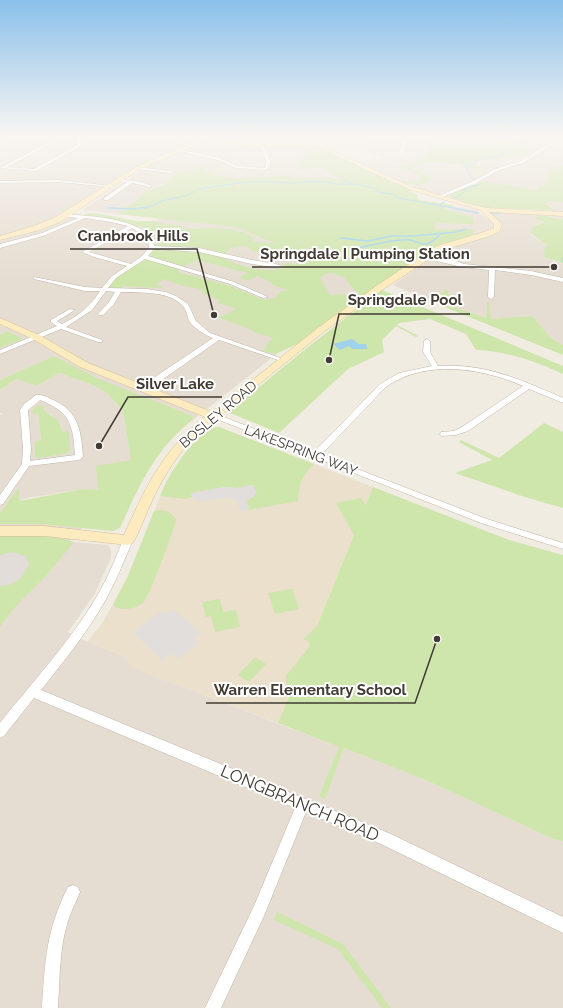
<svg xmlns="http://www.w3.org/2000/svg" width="563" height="1008" font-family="Raleway,sans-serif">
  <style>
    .residential { fill: #e5ddd1; fill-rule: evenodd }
    .commercial { fill: #f3e1cd }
    .industrial { fill: #e2ddd8 }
    .education { fill: #eae0cc }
    .green { fill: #cee5ab }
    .parking { fill: #e1dedb }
    .water { fill: #9fd2ed }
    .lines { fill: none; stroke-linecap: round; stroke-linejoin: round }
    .stream-far1 { stroke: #9fd2ed; stroke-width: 1 }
    .stream { stroke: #9fd2ed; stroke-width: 1.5 }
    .street-casing { stroke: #bfb6a8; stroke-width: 1 }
    .secondary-casing { stroke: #d3bf95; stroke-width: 1 }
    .street { fill: #fff; fill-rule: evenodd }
    .secondary { fill: #fdebc0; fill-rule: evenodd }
    .labels { text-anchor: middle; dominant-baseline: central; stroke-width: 4; stroke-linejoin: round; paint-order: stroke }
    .street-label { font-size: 14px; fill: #423b33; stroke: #fff }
    .near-street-label { font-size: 17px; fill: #423b33; stroke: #fff }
    .leader { fill: none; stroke: #423b33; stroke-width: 1.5 }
    .callout-dot { fill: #423b33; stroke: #fff; stroke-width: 1.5 }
    .callout-label { font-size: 15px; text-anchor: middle; font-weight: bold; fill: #423b33; stroke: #fff; stroke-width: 4; stroke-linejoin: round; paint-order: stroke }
  </style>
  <rect width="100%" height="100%" fill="#f1ece2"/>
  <!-- residential -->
  <path class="residential" d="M21,136h186l-71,31 -73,47 -34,14 -29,8v-89z
    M373,136h56l12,5h-8l-6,15 -10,6 -8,3 -12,-1 -4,2 18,5 10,7 -1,1 -9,2 -3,1 -22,-7 -29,-13 25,-4 -19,-9 11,-2 -4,-4z
    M205,142l43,4 67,-2 -20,26 28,-2 22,13 -118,-3 -26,-10 -52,22 -31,24 -36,-4 66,-44z
    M554,149l9,1v16h-7l-7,3 4,1 -4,6 1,1 -8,7 4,1h-6l-4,5 -56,-8 11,-8 43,-17 13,-7z
    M508,156l17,2 -82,36 -6,1 -25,-7v-3l17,-4 1,-5 -18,-7 15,-8 61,9 -16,-5 7,-5z
    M551,201l12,1v10l-45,-4 36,2v-2l-9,-5z
    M454,206l22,4 18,13v6l-15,6 -10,2 2,-1 1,-6h-37l1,-8 37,1v-6l-29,-8 2,-2z
    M493,211l70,4v4l-20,-4 -6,1 -1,3 8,2 -14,7 2,3 -2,1 1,3 16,10 -3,6 2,3 8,7 9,2v82l-12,-7 -19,-22 -41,3 -4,-17 1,16 -34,-11 -7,-18 -17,12 -37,-16 55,-39 41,-10 12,-6 2,-3 -12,-12 -1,-2z
    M75,214l59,10 11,4 16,-10 74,9 145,57 -75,56 -8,-2 -103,81 -1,-3 -89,-34 -50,-26 -54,24v-32l22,-9 -15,-8 -7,4v-94l44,-12z
    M59,373l34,12 14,8 16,19 8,48 -33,30 -15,-1 -56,9 -8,3v-14l-19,26v-98l3,-1 -3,-1v-23l16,-11 21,7zM36,406l10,2 -4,2 10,5 9,11 9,25 -5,3 -27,4 -3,-1 1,-7 5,-9 -3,-28 -5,-3z
    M0,524h40l42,4 -10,11 -72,-4z
    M74,542l34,3 3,5v8l-17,37 -26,37 19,10 40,15 4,10 208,80 -20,49 6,2 19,-50 84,33 125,58 10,2v167h-563v-381l10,-15 14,-16 24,-22z"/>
  <!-- commercial -->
  <path class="commercial" d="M218,136h70l-2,3v2l-36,1 -36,-4z"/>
  <!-- industrial -->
  <path class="industrial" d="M0,535l72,4 -61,65 -11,-1z"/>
  <!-- education -->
  <path class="education" d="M219,427l154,60 -95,236 -148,-56 -3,-10 -40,-15 16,-20 25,-46 38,-94 7,-12 19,-24 20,-18z"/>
  <!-- green -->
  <path class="green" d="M429,136h130l-13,6 -14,11 -9,4h-24l-20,3 -7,5 19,5 -27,-2 -3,-3 -34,-4 -15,8 22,9c-17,12 -31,5 -47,-2l20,6 13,-3 1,-1 -10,-7 -18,-5 18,-2 16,-8 -1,-3 3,-3 -2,-2 5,-6 9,-1 -11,-3z
    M315,144l25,13 72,33 -2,1 7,3v4l4,2 32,5 1,1 -8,1 -2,2 29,8 1,7 -38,-1 -1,7 33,-1 7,2 -6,6 -30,8 -79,53 -2,-1v-3l-15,-18h-5l-3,-3 -9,1 -6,4 10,17 14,-1 8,8v1l-51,39 -25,12 -13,-3 3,-3 1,-4 7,-6 -21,-6 1,-1 -36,-14 10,-3 8,-6 -19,-5 3,-3 -17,-6 -3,-5 -20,-4 -16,-6 -9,6 9,1 -4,2 -37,-2 -2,3 -11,-2c5,-12 24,-20 35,-27l3,-1 31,11 -1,2 52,14 31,13 5,1 11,-3v-3l10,-4 -16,-6 1,-1 -14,-7 -10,4 -9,-2 9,-5 -51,-13 -15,7 -32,-11 2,-4 5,-3c21,0 42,1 62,6 3,1 5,3 8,5 18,8 37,13 56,8l2,-2 -4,-2 8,-1 6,2 8,-5 -50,-9 -7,-5 -15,2 -7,6 -8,-2v-1l-18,-4 -41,-1c-1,-10 -6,-14 -15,-19l-60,-12 8,-2 12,1 33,7h21l8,3 15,1 5,3 5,1 20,-1 17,1 17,3 9,4 1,5 24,3 -42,-17 -117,-13 31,-24 15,-5 14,-12 20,-4 -2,-2 11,1 -2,2 22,8h38l23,-3 2,1 1,2 8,1 27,-1 16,2 -19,-12 -29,2z
    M556,166h7v36l-12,-1 -6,2 10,7 -72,-2 -36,-12 33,-15 56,9 4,-5h6l-4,-2 8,-5 -5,-3 7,-5 -4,-1z
    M539,215l24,4v44l-18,-6 -1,-7 3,-5 -17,-12 2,-2 -2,-3 14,-6 -10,-3z
    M447,289l7,18 33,11v-16h2l2,17 41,-3 19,22 12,7v10l-133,-54z
    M382,290l181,76v8c-28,-13 -57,-23 -87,-24l-10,-16 -36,-15 -31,4 -2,2 21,11 -2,1 -20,-11 -14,14 2,12 -36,17 -69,64 -49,-20 1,-3 72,-59z
    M7,331l16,8 -23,9v-13z
    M54,356l45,23 94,37 1,3c-38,28 -55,67 -74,109l-7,3 -73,-7h-40v-11l19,-26v14l64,-12 15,1 -2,-24 35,-6 -8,-49 -16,-18 -14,-8 -34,-12 -22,13 -21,-7 -16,11v-10z
    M36,406h5l5,1 -3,3 15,10 5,12 6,-1 1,20 -5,3 -27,4 -3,-1v-15l6,-2 -3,-27 -6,1 1,-4z
    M544,423l19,9v76l-38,-11 -70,-24 37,-13 -33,-18 2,-2 38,18z
    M219,427l95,37c-13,13 -15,19 -16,37l-49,9 -2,-9 4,-4 3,-12 -18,3 -12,-1 -33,7 1,3 -6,2 -26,-3c8,-19 36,-68 59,-69z
    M373,487l136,53 54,15v286l-10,-2 -125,-58 -84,-33 -19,51 -6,-3 20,-49 -61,-24 14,-34 -5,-3 -1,-10 23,-29 1,-4 -6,-4 13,-13 37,-91 -18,-32 25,-5 5,7z
    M159,510l9,1 8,8c-1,9 -27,78 -32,83 -8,7 -22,10 -31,3l15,-29 26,-65z
    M34,535l30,4 10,3c-9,11 -18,23 -28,34 -17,17 -32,30 -46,51v-41c15,0 25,-9 29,-23l-3,-7 -15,-4 -11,3v-19z
    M292,589l7,20 -24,5 -7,-21z
    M220,599l3,13 13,-2 4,17 -25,5 -4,-16 -5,1 -4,-15z
    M255,657l11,7 -17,18 -11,-7z
    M277,912l66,32 48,64h-9l-44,-59 -64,-29z"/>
  <!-- parking -->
  <path class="parking" d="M254,485l3,9 -10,7 2,9 -8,1 -5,-11 -6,-2h-6l-28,4 -6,-9 34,-6 12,1z
    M173,609l28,24 -7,5 5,5 -21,16 -6,-6 -10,7 -29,-28 29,-21 4,3z"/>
  <!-- water -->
  <path class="water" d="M352,339l7,5h7l1,5h-15l-3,-3 -9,4 -7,-6z"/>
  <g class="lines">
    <!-- stream-far1 -->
    <path class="stream-far1" d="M500,136l7,3 18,2
      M9,139l5,-3
      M344,180l7,3
      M476,180l-4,-2 -7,-13 10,-1 2,-4 24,-4 -1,-3h8l-3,-3 16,-5 -2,-1 7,-2 -1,-4 7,-2
      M449,199l9,-2 11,-10 10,-2 -1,-3
      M442,206l-1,-2 4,-3
      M108,208h9
      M143,208h5l14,-7 26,-6 10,-6 57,-8 37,2 33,-2 9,3h20l21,4 3,4 15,2 5,4 55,10"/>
    <!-- stream -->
    <path class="stream" d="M448,207l30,6
      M108,208l25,1 16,-2
      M489,213h16
      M340,238l28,3 23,-5h23l42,-4 10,-3
      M354,249c16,-3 41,-11 57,-9 5,1 9,5 15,4 6,-1 11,-6 15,-11
      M563,258v4"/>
    <defs>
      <path id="street" d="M60,136h5l-58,31 27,2 42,-23 2,-3 -1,-7h4l1,7 -4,5 -42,23 -36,-3z
        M143,136h8l41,9 -2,1z
        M404,136h4l-5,17 -2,1 -2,-1z
        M560,136h3v2l-38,24 -28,9 -20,12 -37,15 -4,-1 37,-16 22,-12 28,-9z
        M261,144l2,1 7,15v6l-4,4 -30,-2 -18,-8 -43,-10 2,-1 43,9 17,8 28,2 1,-8 -7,-15z
        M138,167l33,4 2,1 -2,1 -34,-4z
        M117,179l25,3 10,4 -2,1 -18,-4 -24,17h-4v-2l23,-16 -10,-1z
        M59,180l53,6 -2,1 -51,-5 -59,1v-2z
        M66,214c29,3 62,3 86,22l2,10 45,2 53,12 28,5 1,1 -3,2 -26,-4 -53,-12 -45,-3 -6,7 86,26 34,15 -5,1 -33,-14 -85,-25 -29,19 -8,10 39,1 19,3 10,4 12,8 8,17 14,12 76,27 -1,1h-4l-62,-21 -73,51h-6v-4l73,-49c-8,-3 -18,-9 -23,-16 -3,-4 -3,-12 -7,-16 -15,-16 -43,-13 -62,-14l-7,12 -11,11h-4l-1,-1 11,-12 6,-10 -9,-1 -14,19 -26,17 36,13v2h-4l-37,-13 -61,25v-4l57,-24 -6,-4v-2l19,-11 5,1 -18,11 5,3c16,-8 28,-17 38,-33h-15l-51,-12v-2l51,10 17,1 10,-12 15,-10 -33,-9 -12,-5 46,-26 -17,-4 -26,-4 -39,17 -46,13v-4l42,-11 36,-15 -14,-2v-1zM132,228l16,10 1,9 -6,8 -12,9 -42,-12z
        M430,252l34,12 67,7 32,7v4l-32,-7 -36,-5 -1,27 -3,2 -3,-2 1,-27 -27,-3 -38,-9 -1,-1 3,-2 11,3 -9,-3v-2z
        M427,339l3,2v11l8,14c48,-3 83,14 125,32v5l-34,-14 -61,42 -12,4 -15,1 -1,-2 1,-2 13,-1 8,-4 61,-41c-41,-18 -98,-27 -137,1 -7,6 -14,15 -21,22 -15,15 -29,30 -44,46l166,64 76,24v6l-82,-26 -272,-107 1,-2h6l98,38 66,-68 19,-11 33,-7 -9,-14 1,-11z
        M36,395c6,-1 10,2 15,4 28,12 30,31 32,58l-4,3 -50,6 -26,38 -3,1v-10l22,-31 1,-15 -3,-39 4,-6zM40,400c30,12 33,24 35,55l-45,6 1,-12 -3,-39z
        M128,537l3,1 2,2c-9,21 -17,41 -28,61 -18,32 -42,61 -64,89l350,144 172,83v16l-182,-89 -75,-32 -42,104 -43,92h-16l49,-102 41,-98 -261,-110 -30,38 -4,2v-15c33,-42 70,-81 97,-127 11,-18 18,-37 26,-56l2,-2z
        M73,885l5,2 2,5c-4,10 -9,19 -12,29 -9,28 -8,58 -10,87h-16c3,-47 4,-77 26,-121z"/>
      <path id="secondary" d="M207,136h8l-6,3 39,4 66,-1 1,-6h6l-2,6 8,6 85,39 62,18 13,3 76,4v4l-74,-4 13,12 -2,7 -10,5 -47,14 -58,38 -60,43 -129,104c-18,19 -32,40 -43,64 -7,14 -12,30 -20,44l-5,2 -84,-9h-44v-10h44l80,9c22,-49 38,-84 81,-118l-125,-50 -47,-28 -33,-15v-6l39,17 49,28 124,49 107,-85 60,-43 58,-38 47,-14 10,-4v-4l-14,-14 -72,-21 -85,-39 -6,-4 -69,1 -45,-5 -63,27 -80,53 -20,8 -40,10v-4l34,-10 20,-8 82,-51z"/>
    </defs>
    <!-- street casing -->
    <use href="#street" class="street-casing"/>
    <!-- secondary casing -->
    <use href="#secondary" class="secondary-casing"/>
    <!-- street -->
    <use href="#street" class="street"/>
    <!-- secondary -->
    <use href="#secondary" class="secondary"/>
  </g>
  <!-- sky -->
  <linearGradient id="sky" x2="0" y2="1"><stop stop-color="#8bc0ea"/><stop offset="0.49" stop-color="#f9f6f2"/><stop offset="1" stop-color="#f9f6f2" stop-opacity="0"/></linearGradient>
  <rect width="563" height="277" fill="url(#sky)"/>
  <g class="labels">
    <!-- street labels -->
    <g class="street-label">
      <text transform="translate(218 414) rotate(-40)">BOSLEY ROAD</text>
      <text transform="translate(301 450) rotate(21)">LAKESPRING WAY</text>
    </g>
    <!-- near-street labels -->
    <g class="near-street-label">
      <text transform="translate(300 803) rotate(23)">LONGBRANCH ROAD</text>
    </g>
  </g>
  <!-- callouts -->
  <path class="leader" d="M214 315L197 249H70M554 267L478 267H252M329 360L339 314H470M99 446L128 397H222M437 639L415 703H206"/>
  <g class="callout-dot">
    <circle cx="214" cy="315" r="4"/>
    <circle cx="554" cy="267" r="4"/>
    <circle cx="329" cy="360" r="4"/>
    <circle cx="99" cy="446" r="4"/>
    <circle cx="437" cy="639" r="4"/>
  </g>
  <g class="callout-label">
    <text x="133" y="241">Cranbrook Hills</text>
    <text x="365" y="259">Springdale I Pumping Station</text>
    <text x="405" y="305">Springdale Pool</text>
    <text x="175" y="389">Silver Lake</text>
    <text x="310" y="695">Warren Elementary School</text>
  </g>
</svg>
